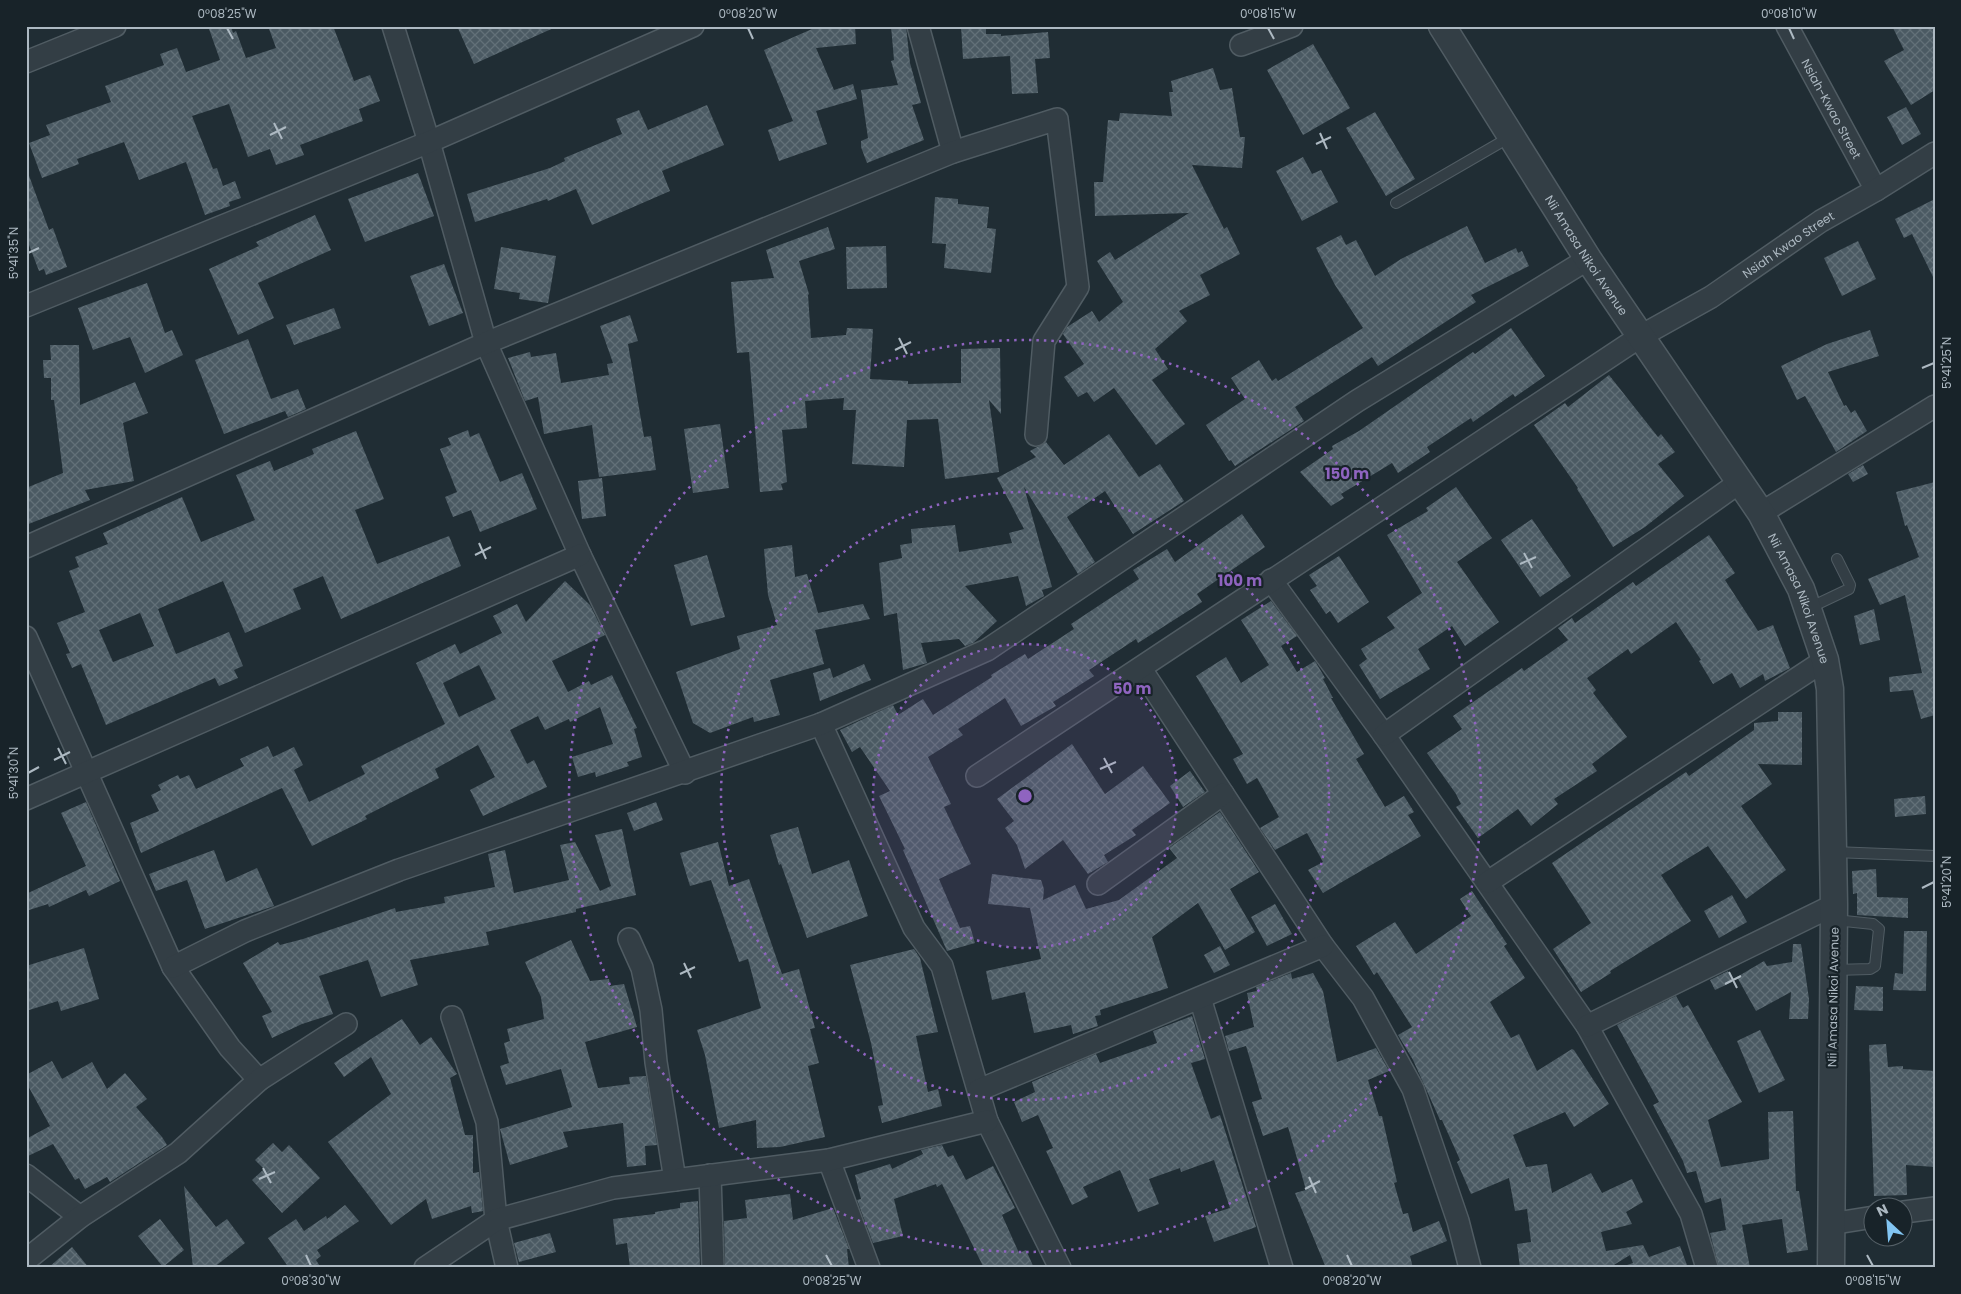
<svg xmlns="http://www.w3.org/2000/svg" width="1961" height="1294" font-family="Poppins,sans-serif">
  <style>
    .building { fill: url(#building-cross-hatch); fill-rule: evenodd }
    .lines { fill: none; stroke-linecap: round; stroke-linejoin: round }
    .service-casing { stroke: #505c63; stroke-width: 12 }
    .minor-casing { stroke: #505c63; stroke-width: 24 }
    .tertiary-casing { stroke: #505c63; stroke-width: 29 }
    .service { stroke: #333e45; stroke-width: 10 }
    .minor { stroke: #333e45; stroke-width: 21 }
    .tertiary { stroke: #333e45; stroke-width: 26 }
    .ticks { fill: none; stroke: #adb9c2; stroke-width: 2 }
    .ring { fill: none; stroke: #8f64c0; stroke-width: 2.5; stroke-dasharray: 2.5 5 }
    .labels { text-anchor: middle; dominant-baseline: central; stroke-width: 4.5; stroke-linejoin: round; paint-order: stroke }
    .street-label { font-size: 12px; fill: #adb9c2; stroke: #182329 }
    .centre { fill: #8f64c0; stroke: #182329; stroke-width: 2.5 }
    .ring-label { font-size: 15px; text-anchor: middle; font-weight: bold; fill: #8f64c0; stroke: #182329; stroke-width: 4.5; stroke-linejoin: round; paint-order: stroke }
    .neatline { fill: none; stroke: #adb9c2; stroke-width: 2 }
    .ticks-label { font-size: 12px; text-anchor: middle; fill: #adb9c2 }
  </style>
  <defs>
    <pattern id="building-cross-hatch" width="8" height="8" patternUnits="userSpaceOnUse" patternTransform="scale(1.25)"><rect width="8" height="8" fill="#4b5a63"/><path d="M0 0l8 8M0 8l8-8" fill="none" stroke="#627078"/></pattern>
  </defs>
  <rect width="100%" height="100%" fill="#202d34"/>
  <!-- building -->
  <path class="building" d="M208,26h23l2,7 3,-2 10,27 30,-10 -8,-22h65l21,55 16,-6 10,26 -21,8 4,12 -63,24 4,10 -28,10 -6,-16 -22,8 -19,-53 -37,12 21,53 4,-1 6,18 12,-5 6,17 -12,4 1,4 -25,9 -19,-53 -47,18 -15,-38 -47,17 2,5 -37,14 -13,-35 21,-8 -4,-10 65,-23 -6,-16 59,-21 -4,-11 17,-6 9,24 34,-12z
    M457,26h101l-84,38z
    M819,26h36l1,18 -40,4 18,42 19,-6 4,15 -41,12 11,33 -48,17 -11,-31 25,-9 -29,-71z
    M891,26h15l4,37 11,40 -9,2 12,35 -57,23 -6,-16v-6l7,-3 -7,-48 37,-5 -7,-24 3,-1z
    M961,26h25v8h15v2l47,-4 2,26 -15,1 3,34 -26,1 -2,-38 -47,3z
    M1892,26h39l4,7v57l-24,15 -27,-44 20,-11z
    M1313,44l37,64 -47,27 -36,-65z
    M1213,68l7,22 12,-2 8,49h5l-3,31 -50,-3 32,64 3,-2 13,27 -40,21 10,20 -31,16 8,10 -32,28 13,20 -16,11 33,44 -29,21 -42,-57 -20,14 -7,-10 -9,5 -14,-20 20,-13 -21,-30 4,-7 25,-16 7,11 24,-20 -26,-41 13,-9 5,8 74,-47 -94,3 -1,-34h9l5,-62 11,1 1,-8 52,3 -3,-24h4l-2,-11z
    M707,105l17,40 -62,26 8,20 -78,34 -16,-36 -28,12 -1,-2 -72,23 -8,-28 83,-26 15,-7 -1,-3 58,-24 -6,-15 23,-9 9,20z
    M1906,107l15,27 -19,11 -15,-28z
    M1375,112l40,67 -29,17 -40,-68z
    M1303,157l9,17 9,-4 17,32 -36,19 -26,-50z
    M28,173l21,57 4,-2 14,39 -21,8 -2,-6 -5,2 -13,-34v-63z
    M418,173l16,43 -69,26 -17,-43z
    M935,197l23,2v5l31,3 -2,21 9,1 -5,44 -47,-5 2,-24 -14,-1z
    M1935,199v82l-23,-47 -8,4 -9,-19z
    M315,215l16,35 -73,33 16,35 -36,17 -29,-66 50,-23 -3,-4z
    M1467,226l18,37 31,-15 2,5 4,-2 7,15 -58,29 5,7 -98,64 -6,-9 -77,50 9,14 -69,45 -4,-6 -2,1 -23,-36 39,-26 -14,-21 28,-18 13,21 4,-3 2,3 85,-53 -28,-43 -19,-37 25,-13 5,10 10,-5 19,36 26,-17z
    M828,227l7,22 -36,12 10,33 -1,1 3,43 35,-3 1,-7 26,1 -3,50 38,2v3l53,-1v-34l39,-1 1,66 -12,-14 10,72 -54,7 -7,-60 -31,1 -3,47 -52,-3 4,-54h-13l1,-12 -39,3 2,27 -25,2 5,52 -6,2 2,6 -23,2 -11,-140 -12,1 -6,-71 43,-4 -8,-28z
    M1858,241l18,38 -34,17 -18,-38z
    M886,246l1,42 -40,1 -1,-42z
    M501,247l55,9 -8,47 -29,-4 1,-6 -26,-4z
    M444,264l19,49 -34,13 -19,-50z
    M147,283l18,50 7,-3 11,25 -38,18 -15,-36 -37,13 -15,-42z
    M334,308l7,20 -47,17 -8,-20z
    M630,315l8,26 -10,3 16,93 7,-1 5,34 -57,7 -7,-52 -48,9 -6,-37 -13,4 -17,-43 22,-6 1,5 25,-4 5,30 48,-8 -2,-11 6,-1 -13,-37z
    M1511,328l34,48 -30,21 -2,-3 -40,28 -2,-4 -44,29 3,5 -32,21 -6,-10 -51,31 3,4 -13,8 -31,-34 33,-23 -1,-3 27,-15 114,-79 2,2z
    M1870,330l9,26 -51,16 16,34 2,-1 5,8 4,-3 12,21 -31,21 -31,-56 -8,4 -16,-34 46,-22z
    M248,339l23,60 27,-10 8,20 -18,8 -3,-6 -61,23 -29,-74z
    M50,345h29l1,60 55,-23 13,31 -25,10 11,58 -49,9 5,10 -64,25v-37l37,-15 -9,-73h-3v-22h-7l-1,-18h8z
    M1609,375l49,62 3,-3 14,18 -17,12 26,32 -39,31 -32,20 -36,-58 1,-1 -44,-63 31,-22 3,4z
    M720,424l9,64 -36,5 -9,-64z
    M468,430l2,7 9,-4 21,49 22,-9 15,36 -57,23 -9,-22 -18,7 -8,-20 12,-5 -17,-43 11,-4 -3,-7z
    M356,431l28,68 -29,11 22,54 72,-28 12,30 -120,53 -18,-43 -30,13 8,20 -56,24 -22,-52 -65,28 18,45 53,-22 14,34 -9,4 4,8 -19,8 -4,-8 -109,47 -25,-61 -9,4 -6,-14 4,-1 -13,-30 28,-11 -16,-41 10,-4 -4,-10 33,-13 -5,-11 79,-36 19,45 54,-22 -19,-45 34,-14 4,10 40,-17 -2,-5zM140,613l14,33 -41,16 -14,-32z
    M1109,434l30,43 21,-13 24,37 -51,33 -28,-43 -38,26 28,45 -17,12 -54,-87 28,100 -10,3 2,6 -18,10 -8,-30 -53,10 32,35 -24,22 -8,3 -6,-7 -38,4 6,20 -24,7 -6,-57 -13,3 -5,-53 23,-5 -2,-13 12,-2 -1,-14 44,-4 4,27 53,-9 -3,-10 15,-4 -27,-51 39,-21 -6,-6 16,-9 18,23z
    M1863,465l5,9 -15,8 -5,-8z
    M602,478l4,38 -24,3 -4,-38z
    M1935,482v233l-14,4 -8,-29 -23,2 -1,-15 33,-4 -17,-78 -25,10 -12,-26 51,-22 -12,-32 -2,1 -9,-34z
    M1456,487l36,51 -35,24 42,60 -34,24 -13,-20 -34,23 12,20 -50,30 -21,-34 8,-6 -6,-10 34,-21 -8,-11 35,-24 -35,-58 41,-24 -2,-3z
    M1242,514l23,33 -68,47 5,8 -64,41 -2,-4 -47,31 5,6 -41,26 3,4 -35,20 -16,-28 -47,31 5,6 -35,22 23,47 -7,3 27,57 -32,15 21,49 10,-2 5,17 -28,8 -44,-101 2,-1 -26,-53 11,-5 -30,-44 -8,5 -12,-22 53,-25 5,10 25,-16 10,16 59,-38 -1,-2 34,-21 3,5 46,-30 -3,-5 68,-45 -6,-9 34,-21 8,13z
    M1532,519l39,57 -31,21 -39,-57z
    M1709,535l26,38 -10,7 33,51 15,-6 17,43 -25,13 -2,-7 -23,14 -8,-15 -19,11 -14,-23 2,-1 -25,-38 -45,32 -3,-5 -41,29 9,12 -3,3 34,44 -35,27 5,7 -43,28 4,5 -27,22 -13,-17 -40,29 -22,-31 5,-3 -5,-10 -29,-41 35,-24 -9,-13 69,-48 2,3 44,-31 -10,-12 14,-10 3,5 58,-41 3,4z
    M792,545l3,32 12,-3 11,39 45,-9 7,15 -55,11 9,34 -54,16 10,35 -26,7 -1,-5 -43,16 -17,-10 -17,-51 64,-23 -3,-13 40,-11 -9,-30 -4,-46z
    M707,555l18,62 -34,9 -17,-61z
    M1339,556l30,46 -31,21 -8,-12 -4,3 -16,-24 7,-4 -8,-11z
    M565,581l25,24 15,30 -53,26 16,31 21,-11 2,4 21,-10 25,53 -3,1 8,28 -15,5 2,4 -33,11 -1,-5 -17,5 -6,-20 41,-13 -13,-37 -30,15 -1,-3 -24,11 -7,-14 -28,14 17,34 7,-4 13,27 -64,29 -13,-26 25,-13 -17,-32 -43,24 4,9 -74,38 2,3 -55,27 -30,-58 -141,65 -11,-30 29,-12 -8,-16 10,-5 -3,-5 20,-10 2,4 9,-4 7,14 48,-23 -4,-7 28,-13 5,11 21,-10 9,18 -9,5 15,32 56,-28 -4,-8 84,-42 -29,-61 39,-19 5,10 42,-21 -9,-17 24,-12 9,18zM479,665l17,34 -37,18 -16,-34z
    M1271,601l26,35 -16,10 16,26 18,-11 10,17 -2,1 10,19h-2l33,56 -8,5 29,48 19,-11 10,16 -6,3 13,21 -98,57 -15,-23 15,-8 -16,-29 -32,17 -15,-22 19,-11 -22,-39 -10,6 -14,-25 10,-5 -47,-78 30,-19 15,26 28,-18 -28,-45z
    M1874,609l6,31 -20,5 -6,-29z
    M864,664l7,16 -51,21 -7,-28 17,-5 3,10z
    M1778,712h24v53l-44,-1 14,20 -31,22 45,64 -40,29 -38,-53 -47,29 30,46 -81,50 1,2 -30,19 -28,-43 38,-26 -39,-60 134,-91 3,4 65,-46v-7l24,-2z
    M1072,744l33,50 38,-28 27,37 -38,27 4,5 -32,20 4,7 -20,12 -25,-34 -38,29 -8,-24 -12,-17 9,-7 -17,-22z
    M1190,771l15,21 -22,15 -13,-21z
    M1925,796l1,18 -31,3 -1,-18z
    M86,802l34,79 -31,15 -3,-6 -37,17 -1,-3 -22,7v-17l60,-28 -25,-53z
    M656,802l7,18 -29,11 -7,-18z
    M1220,812l39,60 -29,17 25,43 -30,18 -27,-47 -46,34 16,51 -68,22 1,5 -6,1 3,10 -25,8 -2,-9 -37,8 -9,-41 -33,8 -6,-29 55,-12 -11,-51 -42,-4 4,-30 49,6 3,9 -1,11 32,-15 11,24 33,-9 58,-42 -8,-10z
    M798,827l14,47 37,-14 19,56 -61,22 -26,-74 -2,1 -9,-30z
    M622,829l14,66 -60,14v3l-90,20 3,13 -79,15 8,25 -37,12 -13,-37 -49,16 14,38 -31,10 -30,14 -10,-22 10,-4 -29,-49 35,-21 2,3 23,-6 92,-31 1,4 49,-9 -1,-6 51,-10 -7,-33 17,-4 9,43 55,-13 -9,-35 15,-3 25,49 11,-5 -16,-51z
    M718,842l11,44 20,-7 33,95 17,-5 16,59 -5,1 9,34 -11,3 17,71 -45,10 -23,1 -1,-28 -37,8 -14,-73 -8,-25 64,-22 -13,-49 -9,3 -28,-82 -21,6 -10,-33z
    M214,850l12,32 31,-14 17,38 -69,23 -18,-49 -31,11 -7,-17z
    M1876,869l1,28 31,1v20l-51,-3v-22l-4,1 -1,-23z
    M1472,891l35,53 -3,2 21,32 -35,24 21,36 8,-4 18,37 35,-22 2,1 35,54 -35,23 -9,-15 -52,23 13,32 21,-3 5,29 39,-20 11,20 30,-14 11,23 -17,10 6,12 -31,8 5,19 37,-6 6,12 31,-11 8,22h-61v-3l6,-2 -3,-8 -21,13h-89l-3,-24 14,-2 -4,-33 -12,2 -6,-33 -38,16 -14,-32 3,-2 -18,-40h-2l-27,-60 -15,-25 14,-8 -35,-55 -3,3 -18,-29 39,-24 21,32 55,-38 -11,-17z
    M1732,895l15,27 -28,16 -15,-27z
    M1275,904l17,30 -25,12 -16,-29z
    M1904,931h23l-1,60 -33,-1 2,-17 8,1z
    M571,940l19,41 19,-2 1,7 14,-2 13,43 -52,15 13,46 32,-4 -1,-7 17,-1 11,69 -12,1 1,19 -19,2 -4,-44 -60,9 5,15 -58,18 -10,-36 72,-22 -11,-38 -55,16 -6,-19 9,-3 -5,-20 6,-2 -3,-12 37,-10 -3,-22 -16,-35z
    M1793,944h8l8,55 -1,20h-19l2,-27 -35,19 -19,-34 27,-16 3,5 25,-4z
    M1220,946l10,19 -16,8 -10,-18z
    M84,948l15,51 -38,12 -3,-10 -32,10v-45z
    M914,949l6,9 18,74 -22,4 12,56 10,-3 4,17 -60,17 -4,-17 5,-1 -12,-62 -21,-78z
    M1728,971l4,11 -17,8 -5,-10z
    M1291,973l1,6 21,-6 10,18 14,71 39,-14 13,23 -21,9 11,36h3l15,66 -3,1 9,31 5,-1 5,19 26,-11 8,20 -37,15 3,12h-87l-31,-75 11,-3 -18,-63 -25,9 -11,-34 10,-3 -16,-53 -17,5 -4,-15 29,-9 -7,-34 10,-2 -1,-4z
    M1856,986l27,1v24l-29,-1z
    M1676,996l7,12 5,-3 54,97 -34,18 13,47 48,-8 -1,-47 25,-1 3,80h3l9,59 -21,3 -5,-34 -40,6 8,43h-31l-9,-35 16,-3 -5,-32 -16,5 -9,-32 -9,2 -4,-12 -30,-56 6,-3 -42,-77z
    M1192,1016l13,43 -14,4 20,56 9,-4 36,112 -42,15 -9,-26 25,-8 -16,-48 -33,12 -1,-4 -31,11 10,25 -21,8 -18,-42 -37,17 5,10 -16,8 -26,-54 7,-3 -15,-33 -16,7 -8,-20 21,-10 -3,-10 64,-28 4,9 57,-20 -4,-12z
    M402,1019l18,26 11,-8 26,37 -7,4 15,57h8v38l6,-1 4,39 -11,2 -1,-7 -39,13 -6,-20 -35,26 -63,-83 63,-48 -20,-37 -27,20 -10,-14z
    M1760,1030l25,50 -26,13 -22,-52z
    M1886,1044l2,23 15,-1v3l32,2v96l-29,-2 1,30 -33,1 -5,-151z
    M52,1061l10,18 30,-17 15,27 18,-16 22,26 -11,8 26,30 5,8 -57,37 -3,-5 -22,12 -6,-11 -4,2 -22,-36 -27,13v-18l24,-13 -24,-44v-7z
    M273,1143l9,9 7,-7 31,33 -38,35 -30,-33 12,-11 -9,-9z
    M942,1145l6,12 5,-2 13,25 27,-14 22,42 -13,7 17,38 7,-3 8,18h-50l-42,-84 -5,3 -1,-3 -42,15 9,37 -30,7 -16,-43 4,-1 -6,-24 35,-11 2,5 31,-15 -2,-4z
    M184,1186l32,41 11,-8 18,24 -32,25h-20z
    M790,1194l3,26 40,-12 16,41h-2l2,19h-124l-1,-47 23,-3 -2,-18z
    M698,1201l2,67h-70l-3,-25 -11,2 -3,-26 42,-5v-2l25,-4v-5z
    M345,1205l14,16 -42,29 4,6 -5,4 5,8h-32l-21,-30 28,-19 8,12 22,-15 1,3z
    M160,1219l24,31 -21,17 -25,-31z
    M550,1233l6,19 -37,10 -5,-19z
    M72,1247l17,21h-41z"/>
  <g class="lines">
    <defs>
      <path id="service" d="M1396,203l114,-66
        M1809,608l40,-19 1,-4 -13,-26
        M1834,852l101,4
        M1834,970l36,-1 5,-3 4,-37 -6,-5 -38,-4"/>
      <g id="minor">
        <path d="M393,26l36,116 57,201 94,212 105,218"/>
        <path d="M918,26l35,126"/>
        <path id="s1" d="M1787,26l89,164"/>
        <path d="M1241,45l51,-19"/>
        <path d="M26,62l89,-36"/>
        <path d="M26,306l403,-164 264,-116"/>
        <path d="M1761,513l174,-107"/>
        <path d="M26,547l460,-204 467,-191 104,-33 21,168 -34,54 -8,94"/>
        <path d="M1271,580l113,155 203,291 104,188 16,54"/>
        <path d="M26,637l147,330 57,81 29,32"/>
        <path d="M1141,669l182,277 40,52 50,91 45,132 12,47"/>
        <path d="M821,724l93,204 28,38 45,155 73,147"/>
        <path d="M1384,735l356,-253"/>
        <path id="s2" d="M977,776l664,-440 70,-39 110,-76 55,-31 59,-37"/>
        <path d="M26,799l554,-244"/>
        <path d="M1488,882l337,-222"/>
        <path d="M1098,884l125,-90"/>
        <path d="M629,939l13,29 9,42 5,52 19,118"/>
        <path d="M173,967l72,-36 154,-61 422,-146 166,-74 370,-249 231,-142"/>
        <path d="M1200,998l82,270"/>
        <path d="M452,1017l35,105 9,98 11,48"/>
        <path d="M1587,1026l247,-121"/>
        <path d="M979,1090l344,-144"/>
        <path d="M829,1160l40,108"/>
        <path d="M26,1175l54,42"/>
        <path d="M710,1175l3,93"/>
        <path d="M1904,1212l31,-4"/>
        <path d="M1830,1224l44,-7"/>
        <path d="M26,1260l54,-43 98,-64 81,-73 87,-56"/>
        <path d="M425,1268l71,-48 117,-32 216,-28 158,-39"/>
      </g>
      <g id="tertiary">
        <path id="s3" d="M1442,26l146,233 173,254 40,76 24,71 5,29 4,216 -3,363"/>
      </g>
    </defs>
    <!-- service casing -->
    <use href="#service" class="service-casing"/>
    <!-- minor casing -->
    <use href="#minor" class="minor-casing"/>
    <!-- tertiary casing -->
    <use href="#tertiary" class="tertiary-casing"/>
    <!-- service -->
    <use href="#service" class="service"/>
    <!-- minor -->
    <use href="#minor" class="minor"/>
    <!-- tertiary -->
    <use href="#tertiary" class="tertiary"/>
  </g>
  <!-- ticks -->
  <path class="ticks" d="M227,28l6,11M748,28l5,11M1268,28l6,11M1789,28l5,11M274,123l8,16M1320,133l7,16M270,135l16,-8M1316,144l15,-7M28,253l11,-5M899,338l8,16M895,350l16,-8M1922,368l12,-5M479,543l7,16M1524,553l8,15M475,555l16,-8M1520,564l16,-7M58,748l8,16M1104,758l8,15M54,760l16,-8M1100,769l16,-7M28,773l11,-6M1922,888l12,-6M684,963l7,15M1729,972l8,16M680,974l15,-7M1725,984l16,-8M263,1168l8,15M1309,1177l7,16M259,1179l16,-7M1305,1189l15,-8M306,1255l5,11M826,1255l6,11M1347,1255l5,11M1867,1255l6,11"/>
  <!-- distance rings -->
  <circle cx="1025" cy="796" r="152" fill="#8f64c0" fill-opacity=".12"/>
  <g class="ring">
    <circle cx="1025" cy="796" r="152"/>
    <circle cx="1025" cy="796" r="304"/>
    <circle cx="1025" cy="796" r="456"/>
  </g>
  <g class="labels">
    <!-- street labels -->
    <g class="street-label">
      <text stroke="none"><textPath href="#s1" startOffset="94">Nsiah-Kwao Street</textPath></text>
      <text stroke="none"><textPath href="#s2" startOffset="970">Nsiah Kwao Street</textPath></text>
      <text stroke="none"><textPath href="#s3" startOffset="271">Nii Amasa Nikoi Avenue</textPath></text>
      <text stroke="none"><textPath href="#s3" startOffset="676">Nii Amasa Nikoi Avenue</textPath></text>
      <text transform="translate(1833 997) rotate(-89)">Nii Amasa Nikoi Avenue</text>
    </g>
  </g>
  <circle cx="1025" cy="796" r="8" class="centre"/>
  <g class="ring-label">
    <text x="1347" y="479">150 m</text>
    <text x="1240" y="586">100 m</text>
    <text x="1132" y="694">50 m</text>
  </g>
  <!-- border -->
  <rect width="1961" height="1294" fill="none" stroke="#182329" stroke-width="55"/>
  <!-- north arrow -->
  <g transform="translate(1888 1222) rotate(334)"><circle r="24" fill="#182329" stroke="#545f66"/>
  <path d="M0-4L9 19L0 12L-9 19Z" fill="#82c5f2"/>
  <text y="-8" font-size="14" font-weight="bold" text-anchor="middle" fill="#adb9c2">N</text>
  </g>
  <rect x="28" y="28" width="1906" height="1238" class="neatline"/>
  <g class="ticks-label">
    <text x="227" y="18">0°08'25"W</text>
    <text x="748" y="18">0°08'20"W</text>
    <text x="1268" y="18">0°08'15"W</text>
    <text x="1789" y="18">0°08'10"W</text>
    <text transform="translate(14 253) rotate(-90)" y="4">5°41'35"N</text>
    <text transform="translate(1947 363) rotate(-90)" y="4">5°41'25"N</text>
    <text transform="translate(14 773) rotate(-90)" y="4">5°41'30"N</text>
    <text transform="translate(1947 882) rotate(-90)" y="4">5°41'20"N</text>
    <text x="311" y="1285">0°08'30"W</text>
    <text x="832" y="1285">0°08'25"W</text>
    <text x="1352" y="1285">0°08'20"W</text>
    <text x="1873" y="1285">0°08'15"W</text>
  </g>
</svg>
